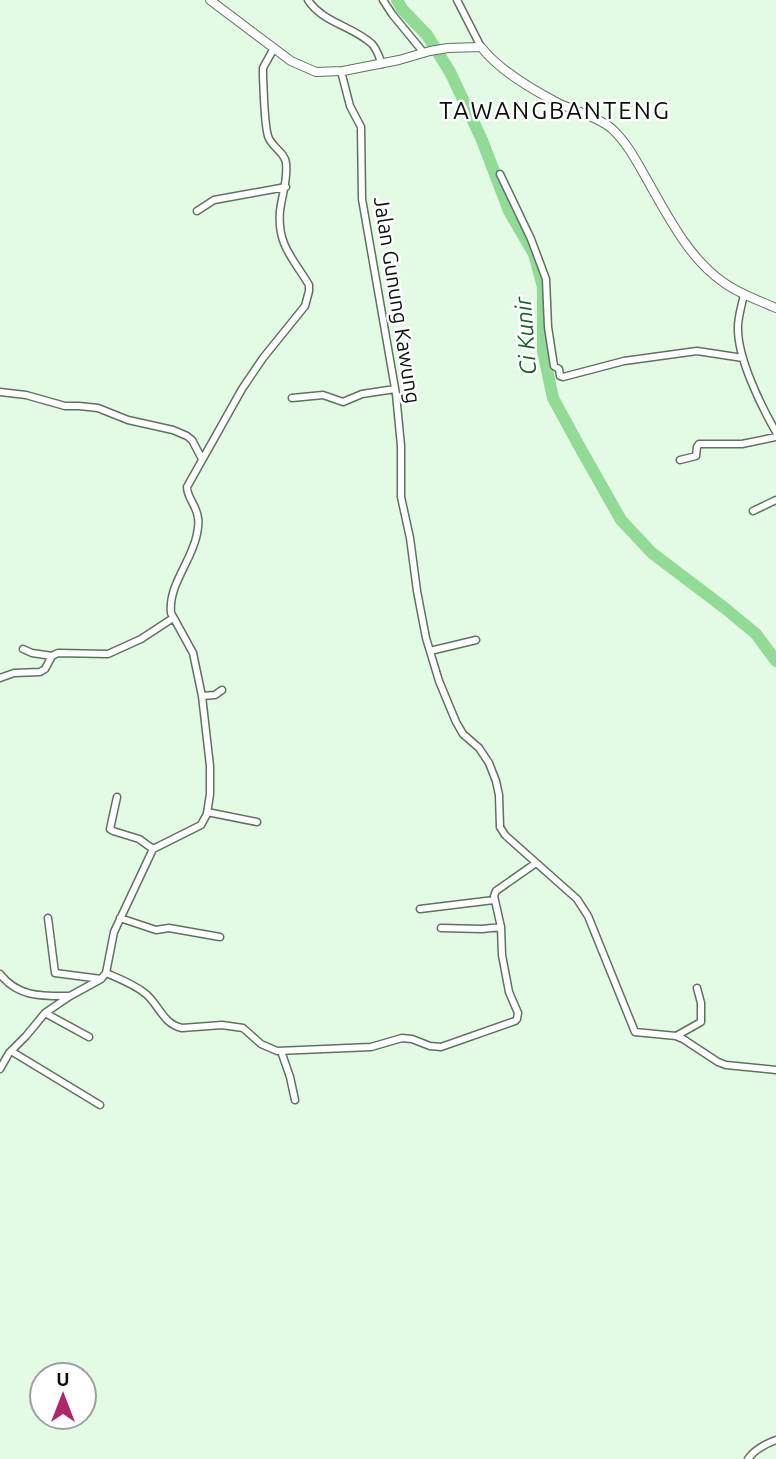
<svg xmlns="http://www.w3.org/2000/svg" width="776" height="1459" font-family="Ubuntu,sans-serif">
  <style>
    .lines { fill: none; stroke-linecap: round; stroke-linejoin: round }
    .river { stroke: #91db97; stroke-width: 12 }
    .minor-casing { stroke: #5e735f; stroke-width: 9 }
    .tertiary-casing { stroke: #5e735f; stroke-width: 10 }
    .minor { stroke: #fff; stroke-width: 6 }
    .tertiary { stroke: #fff; stroke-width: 8 }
    .labels { text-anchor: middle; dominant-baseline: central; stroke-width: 5; stroke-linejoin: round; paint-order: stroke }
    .street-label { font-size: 21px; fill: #09110a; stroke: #fff }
    .water-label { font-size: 23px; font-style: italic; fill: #166325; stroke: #fff }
    .quarter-label { font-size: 24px; letter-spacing: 2px; fill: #09110a; stroke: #fff }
  </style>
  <rect width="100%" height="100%" fill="#e3fbe4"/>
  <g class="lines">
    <!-- river -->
    <path class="river" d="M397,0l5,9 25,26 23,37 32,68 27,71 25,43 9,33v64l10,47 25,46 43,76 31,33 74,56 30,25 20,27"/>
    <defs>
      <path id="minor" d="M308,0c15,23 45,26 64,44 5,5 7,13 10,20
        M383,0l9,14 32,39
        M457,0l24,47
        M341,71l9,35 11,21 1,72 34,195 5,52v51l9,41 7,53 9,47 13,43 17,41 7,12 16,14 10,15 7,18 3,14 1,32 5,8 72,64 11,17 47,116 41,4 7,3 35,23 8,3 50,5
        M500,174l31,65 15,40 2,48 6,39 5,3 1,7 3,1 61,-16 73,-10 46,7
        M197,211l17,-11 72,-13
        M744,294c-2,11 -6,22 -6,33 -1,30 23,79 38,105
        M0,392l26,3 39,11h14l19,2 30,12 45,10 14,6 5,4 10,19
        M292,398l31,-3 20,7 19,-8 33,-5
        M680,460l16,-4 1,-9 2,-3h43l34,-7
        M753,511l23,-11
        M23,649l9,4 20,3
        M430,651l46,-11
        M0,678l14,-5 26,-1 5,-3 7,-13 6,-3 50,1 33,-15 32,-21
        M202,696l13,-1 7,-5
        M117,797l-7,32 3,2 26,8 14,10
        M207,812l50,10
        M420,909l74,-9
        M48,918l7,55 46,6
        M120,918l36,12 13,-2 51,9
        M441,928l41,1 19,-2
        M106,973c14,6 28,11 40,21 13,11 17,30 36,34l40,-3 21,3 18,16 16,7 94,-4 31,-9 10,1 18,7 11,1 74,-26 2,-2 1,-6 -9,-21 -7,-37 -1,-28 -7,-31 2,-5 40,-28
        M0,974c18,23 41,22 68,22
        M45,1013l44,24
        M676,1036l25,-14v-19l-4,-15
        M11,1051l89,54
        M281,1051l9,26 5,23
        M0,1069l9,-16 17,-17 19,-23 25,-17 31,-17 5,-6 8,-41 39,-83 48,-24 6,-11 3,-20v-28l-8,-70 -9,-43 -22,-40c-3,-28 21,-52 26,-79 1,-5 2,-11 1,-16 -1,-12 -11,-20 -11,-31l55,-98 21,-31 42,-52 4,-15v-6c-16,-27 -32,-40 -29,-74 2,-17 8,-31 6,-48 -1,-11 -15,-16 -18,-27 -4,-14 -4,-43 -5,-59v-9l11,-20
        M748,1459c7,-10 17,-15 28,-19"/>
      <path id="tertiary" d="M210,0l81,61 25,11 27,-1 56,-11 31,-9 18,-3 33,-1c19,24 50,42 77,56 17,8 38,13 53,25 17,15 28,38 39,57 20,35 40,74 73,97 16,12 35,18 53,26"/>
    </defs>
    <!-- minor casing -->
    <use href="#minor" class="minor-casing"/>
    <!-- tertiary casing -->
    <use href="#tertiary" class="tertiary-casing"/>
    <!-- minor -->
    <use href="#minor" class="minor"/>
    <!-- tertiary -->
    <use href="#tertiary" class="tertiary"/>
  </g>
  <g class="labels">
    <!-- street labels -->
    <g class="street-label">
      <text transform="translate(398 300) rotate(81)">Jalan Gunung Kawung</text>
    </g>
    <!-- water labels -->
    <g class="water-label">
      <text transform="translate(525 336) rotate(-94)">Ci Kunir</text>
    </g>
    <!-- quarter labels -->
    <g class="quarter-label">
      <text x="555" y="110">TAWANGBANTENG</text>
    </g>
  </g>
  <!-- north arrow -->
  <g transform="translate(63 1396)"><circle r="33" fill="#ffffff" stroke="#9da09d" stroke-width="2"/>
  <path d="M0-5L12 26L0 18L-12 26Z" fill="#af2669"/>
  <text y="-10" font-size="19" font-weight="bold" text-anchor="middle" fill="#09110a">U</text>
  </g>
</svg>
